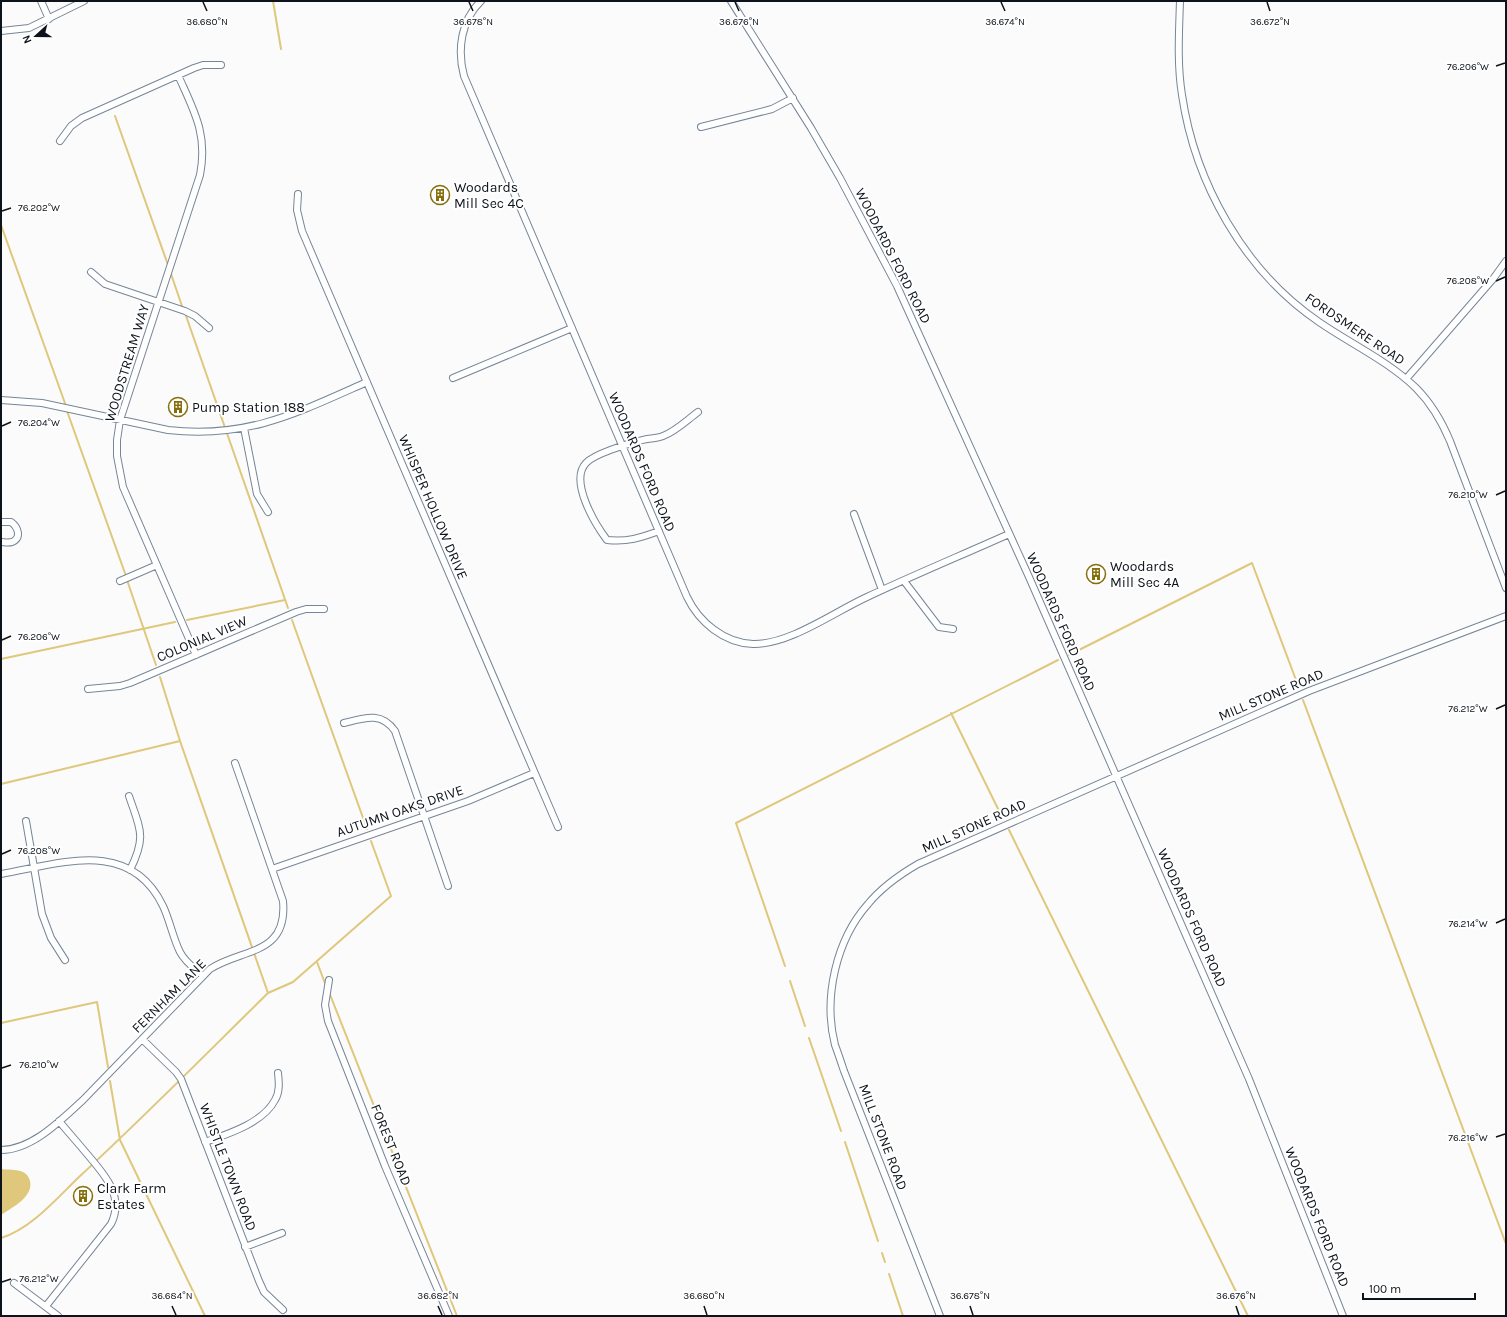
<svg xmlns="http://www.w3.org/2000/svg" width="1507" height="1317" font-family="Karla,sans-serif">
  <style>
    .water { fill: #dfc77c }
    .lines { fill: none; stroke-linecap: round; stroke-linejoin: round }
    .stream { stroke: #dfc77c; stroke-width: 2 }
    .street-casing { stroke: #758698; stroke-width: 8 }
    .street { stroke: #fff; stroke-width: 6 }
    .ticks { fill: none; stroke: #0d131a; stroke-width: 1.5 }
    .labels { text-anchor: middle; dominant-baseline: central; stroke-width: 4; stroke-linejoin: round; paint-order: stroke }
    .poi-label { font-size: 14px; fill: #0d131a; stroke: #fff; text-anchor: start }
    .street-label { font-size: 14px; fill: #0d131a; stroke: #fff }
    .ticks-label { font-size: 10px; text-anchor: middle; fill: #0d131a; stroke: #fff; stroke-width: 4; stroke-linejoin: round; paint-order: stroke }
  </style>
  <rect width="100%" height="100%" fill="#fbfbfb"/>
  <!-- water -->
  <path class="water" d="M1,1169c6,1 16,0 22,3 4,2 6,5 7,9 4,16 -19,27 -29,34z"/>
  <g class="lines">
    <!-- stream -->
    <path class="stream" d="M273,1l8,48
      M115,116l53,149
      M1,225l65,181
      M170,271l13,38
      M185,313l103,295
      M67,411l59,165
      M127,580l29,85
      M187,620l98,-20
      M292,620l75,209
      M1069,655l183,-92 47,125
      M1,659l174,-37
      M160,677l20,64 88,252
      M1303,700l203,544
      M951,713l52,106
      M1,784l179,-43
      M1009,830l239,486
      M317,962l9,24
      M785,966l-49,-143 322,-163
      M790,981l15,45
      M329,992l128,324
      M1,1023l96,-21 11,65
      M809,1038l32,93
      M110,1081l10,59 85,176
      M845,1142l33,99
      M1,1238c30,-9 56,-40 78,-61 65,-60 126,-122 189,-184l25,-11 98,-86 -20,-55
      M882,1253l3,9
      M889,1274l14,42"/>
    <defs>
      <path id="street" d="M41,1l8,18
        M481,1c-20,19 -24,49 -17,75l223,521c12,25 37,46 66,47 36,1 81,-32 114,-47 47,-22 95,-42 142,-63
        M731,1l80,127 29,50 57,108 132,291 220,502 94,237
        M1180,1c-1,31 -3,63 2,94 13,88 62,176 137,227 32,22 69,39 97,66 15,15 26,34 34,53l56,147
        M1,31l28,-3 55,-27
        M178,75c16,36 30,59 22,100l-80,245 -3,20v16l6,31 73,168
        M701,127l71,-18 21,-11
        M60,141l11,-15 11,-8 112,-50 9,-3h18
        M298,194l-1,16 5,21 256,596
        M91,272l14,12 80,27 10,5 14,12
        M453,378l119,-50
        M1406,379l87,-100 13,-18
        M1,400l41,3 126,27c79,9 129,-17 199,-48
        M244,428l13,66 11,18
        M854,514l28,76
        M1,522h10c7,5 11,16 1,20 -4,1 -8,0 -11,0
        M659,531c-19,7 -31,11 -52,9 -12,-16 -38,-59 -21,-77 8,-9 41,-19 53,-22 8,-3 17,-2 24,-5 13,-5 24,-16 35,-24
        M120,581l37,-16
        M904,581l35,46 14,2
        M88,689l32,-3 10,-3 166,-71 10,-3h18
        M344,723c20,-5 37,-12 51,8l53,155
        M129,796c11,33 18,40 1,74
        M26,821l16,93 9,24 14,22
        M272,869l196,-68 66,-28
        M1,874c58,-10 129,-37 162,32 7,15 10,32 17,46 5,10 15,17 23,24
        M329,980l-4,25 3,16 57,145 64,150
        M142,1039l34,33 5,7 78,202 5,11 19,18
        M205,1142c23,-8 58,-19 70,-42 5,-8 4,-18 3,-27
        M1,1150c31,0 60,-30 82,-50l127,-131c32,-21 78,-13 73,-68l-48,-138
        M245,1247l37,-14
        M14,1283l44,33
        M46,1306l65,-82c14,-28 -7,-50 -24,-70 -9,-11 -19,-22 -28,-33
        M940,1316l-96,-245c-3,-9 -6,-18 -9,-26 -12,-47 1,-105 33,-141 14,-17 31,-29 50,-40l391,-173 197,-75"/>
    </defs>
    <!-- street casing -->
    <use href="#street" class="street-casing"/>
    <!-- street -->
    <use href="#street" class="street"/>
  </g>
  <!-- ticks -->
  <path class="ticks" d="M203,2l4,9M469,2l4,9M735,2l4,9M1001,2l4,9M1267,2l3,9M1496,66l9,-3M2,211l9,-3M1496,281l9,-4M2,426l9,-4M1496,495l9,-4M2,640l9,-4M1496,709l9,-4M2,854l9,-4M1496,923l9,-4M2,1068l9,-3M1496,1137l9,-3M2,1282l9,-3M172,1306l4,9M438,1306l4,9M704,1306l3,9M970,1306l3,9M1236,1306l3,9"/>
  <!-- icons -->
  <defs>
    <symbol id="building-ring" viewBox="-11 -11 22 22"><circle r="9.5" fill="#fff" stroke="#876e0c" stroke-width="1.5"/><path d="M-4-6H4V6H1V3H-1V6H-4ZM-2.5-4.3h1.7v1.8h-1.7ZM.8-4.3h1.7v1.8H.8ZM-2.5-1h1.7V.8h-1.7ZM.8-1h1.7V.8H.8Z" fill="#876e0c"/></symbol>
  </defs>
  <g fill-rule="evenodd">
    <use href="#building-ring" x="429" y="184" width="22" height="22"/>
    <use href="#building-ring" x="167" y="396" width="22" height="22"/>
    <use href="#building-ring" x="1085" y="563" width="22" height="22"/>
    <use href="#building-ring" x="72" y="1185" width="22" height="22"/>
  </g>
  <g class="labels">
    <!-- poi labels -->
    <g class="poi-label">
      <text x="454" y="187">Woodards<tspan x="454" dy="16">Mill Sec 4C</tspan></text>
      <text x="192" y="407">Pump Station 188</text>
      <text x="1110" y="566">Woodards<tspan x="1110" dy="16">Mill Sec 4A</tspan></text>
      <text x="97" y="1188">Clark Farm<tspan x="97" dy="16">Estates</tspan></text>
    </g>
    <!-- street labels -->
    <g class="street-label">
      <text transform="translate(893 256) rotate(63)">WOODARDS FORD ROAD</text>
      <text transform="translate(1355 329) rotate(34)">FORDSMERE ROAD</text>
      <text transform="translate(127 363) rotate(-73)">WOODSTREAM WAY</text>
      <text transform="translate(642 462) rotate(67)">WOODARDS FORD ROAD</text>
      <text transform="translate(433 507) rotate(67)">WHISPER HOLLOW DRIVE</text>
      <text transform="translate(1061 622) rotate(66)">WOODARDS FORD ROAD</text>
      <text transform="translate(202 639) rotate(-23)">COLONIAL VIEW</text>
      <text transform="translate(1271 695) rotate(-23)">MILL STONE ROAD</text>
      <text transform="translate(400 811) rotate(-19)">AUTUMN OAKS DRIVE</text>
      <text transform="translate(974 826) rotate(-24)">MILL STONE ROAD</text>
      <text transform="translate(1192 918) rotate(66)">WOODARDS FORD ROAD</text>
      <text transform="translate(169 996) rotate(-45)">FERNHAM LANE</text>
      <text transform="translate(883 1137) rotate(69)">MILL STONE ROAD</text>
      <text transform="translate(391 1145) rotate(68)">FOREST ROAD</text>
      <text transform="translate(228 1167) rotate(69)">WHISTLE TOWN ROAD</text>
      <text transform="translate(1317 1217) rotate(68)">WOODARDS FORD ROAD</text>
    </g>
  </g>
  <g class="ticks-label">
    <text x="207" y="25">36.680°N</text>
    <text x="473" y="25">36.678°N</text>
    <text x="739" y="25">36.676°N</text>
    <text x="1005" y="25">36.674°N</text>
    <text x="1270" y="25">36.672°N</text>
    <text x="1468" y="70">76.206°W</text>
    <text x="39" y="211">76.202°W</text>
    <text x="1468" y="284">76.208°W</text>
    <text x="39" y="426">76.204°W</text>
    <text x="1468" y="498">76.210°W</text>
    <text x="39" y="640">76.206°W</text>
    <text x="1468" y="712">76.212°W</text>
    <text x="39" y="854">76.208°W</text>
    <text x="1468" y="927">76.214°W</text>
    <text x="39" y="1068">76.210°W</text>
    <text x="1468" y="1141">76.216°W</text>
    <text x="39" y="1282">76.212°W</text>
    <text x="172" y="1299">36.684°N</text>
    <text x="438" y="1299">36.682°N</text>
    <text x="704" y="1299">36.680°N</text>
    <text x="970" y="1299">36.678°N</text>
    <text x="1236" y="1299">36.676°N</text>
  </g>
  <!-- border -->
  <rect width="1507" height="1317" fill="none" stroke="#0d131a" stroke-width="4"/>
  <!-- north arrow -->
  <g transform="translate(36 36) rotate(249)" stroke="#ffffff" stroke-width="3" paint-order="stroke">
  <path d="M0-3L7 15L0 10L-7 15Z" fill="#0d131a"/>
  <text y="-6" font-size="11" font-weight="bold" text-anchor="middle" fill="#0d131a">N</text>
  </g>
  <!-- scale -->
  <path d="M1363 1293v6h112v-6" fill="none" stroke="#0d131a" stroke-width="2"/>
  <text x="1369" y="1293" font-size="12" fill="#0d131a" stroke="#ffffff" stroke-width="3" paint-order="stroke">100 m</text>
</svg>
